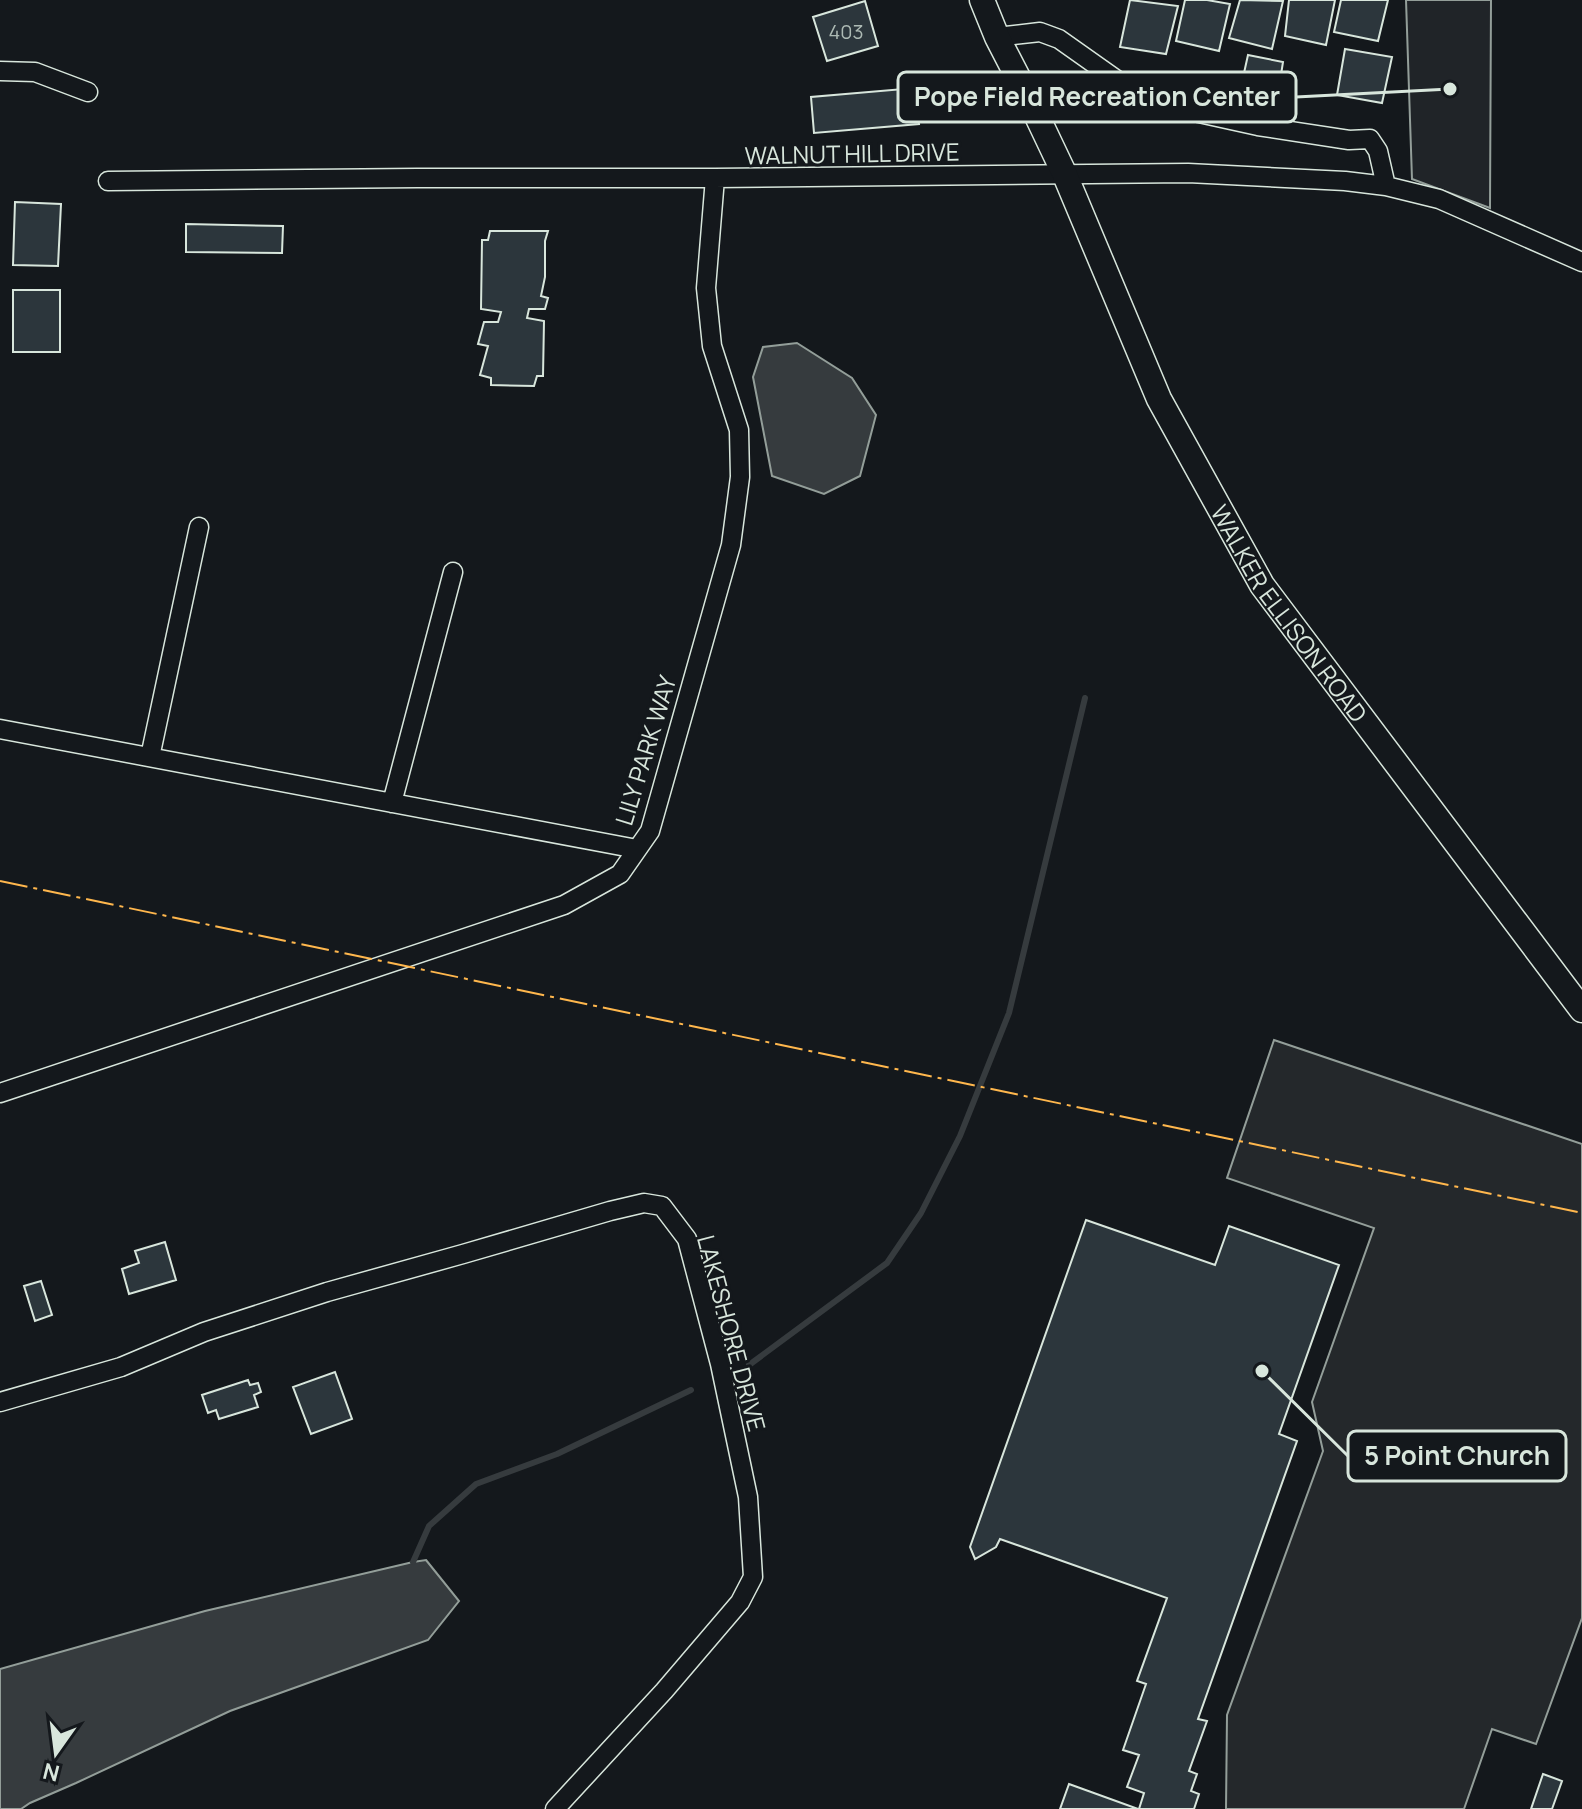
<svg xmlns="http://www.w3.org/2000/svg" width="1582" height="1809" font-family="Manrope,sans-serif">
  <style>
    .green { fill: #202428; stroke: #939e99; stroke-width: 2 }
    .parking { fill: #24282b; stroke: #939e99; stroke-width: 2 }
    .water { fill: #363b3e; stroke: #939e99; stroke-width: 2 }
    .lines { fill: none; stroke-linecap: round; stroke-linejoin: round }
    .stream { stroke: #363b3e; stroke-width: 6 }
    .building { fill: #2c363c; stroke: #d8e6dc; stroke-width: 2 }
    .street-casing { stroke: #d8e6dc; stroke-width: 21 }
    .secondary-casing { stroke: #d8e6dc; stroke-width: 27 }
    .street { stroke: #14181c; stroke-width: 18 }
    .secondary { stroke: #14181c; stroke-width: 24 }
    .power { stroke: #ffb74d; stroke-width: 2; stroke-dasharray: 28 6 4 6; stroke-linecap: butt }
    .labels { text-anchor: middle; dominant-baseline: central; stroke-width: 6; stroke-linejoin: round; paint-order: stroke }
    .number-label { font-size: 20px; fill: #adbab4 }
    .street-label { font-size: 24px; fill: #d8e6dc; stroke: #14181c }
    .leader { fill: none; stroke: #d8e6dc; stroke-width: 3 }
    .callout-dot { fill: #d8e6dc; stroke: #14181c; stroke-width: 3 }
    .callout { fill: #14181c; stroke: #d8e6dc; stroke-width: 3 }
    .callout-label { font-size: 26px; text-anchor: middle; font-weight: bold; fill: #d8e6dc }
  </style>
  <rect width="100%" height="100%" fill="#14181c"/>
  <!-- green -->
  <path class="green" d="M1406,0h85l-1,208 -78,-29z"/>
  <!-- parking -->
  <path class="parking" d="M1274,1040l308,104v474l-46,126 -44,-15 -28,80h-238l1,-94 96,-264 -11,-49 62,-174 -147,-50z"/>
  <!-- water -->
  <path class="water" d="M797,343l55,35 24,37 -16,61 -36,18 -52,-18 -19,-99 10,-30z
    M426,1560l33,41 -31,39 -198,71 -154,72 -46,20 -9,6h-21v-140l205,-58 208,-49z"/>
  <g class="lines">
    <!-- stream -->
    <path class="stream" d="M749,1365l138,-102 34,-50 39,-77 49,-123 76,-315
      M413,1562l16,-36 47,-42 81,-30 134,-64"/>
  </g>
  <!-- building -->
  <path class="building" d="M1130,0l48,6 -12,48 -46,-7z
    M1185,0h22l23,4 -11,47 -43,-10z
    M1240,0l43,1 -11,48 -43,-11z
    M1289,0h46l-9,45 -41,-9z
    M1341,0h47l-10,41 -44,-9z
    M865,1l13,45 -51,15 -14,-44z
    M1345,49l47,8 -10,46 -45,-8z
    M1248,55l35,7 -6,38 -37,-9z
    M915,88l4,36 -105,9 -3,-36z
    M15,202l46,2 -3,62 -45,-1z
    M186,224l97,2 -1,27 -96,-1z
    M490,231h58l-3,10v36l-4,19 7,2 -3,11h-16l-2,9 17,3 -1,55h-6l-3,10 -43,-1v-7l-11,-3 8,-29 -10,-2 6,-22h14l3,-10 -20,-3 1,-69h6z
    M13,290h47v62h-47z
    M1086,1220l129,45 14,-39 110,39 -60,169 18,7 -99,278 9,2 -18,50 8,3 -6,17 8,3 -5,15h-55l5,-16 -17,-6 12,-32 -16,-5 23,-66 -9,-3 30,-83 -167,-59 -4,8 -21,12 -5,-12z
    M165,1242l11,38 -47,14 -7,-25 17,-6 -4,-12z
    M41,1281l11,34 -17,6 -11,-35z
    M335,1372l17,47 -41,15 -18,-47z
    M248,1380l2,5 8,-2 3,9 -7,3 4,12 -39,12 -3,-9 -8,3 -6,-18z
    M1543,1774l19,7 -10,28h-21z
    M1069,1784l69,25h-78z"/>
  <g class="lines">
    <defs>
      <path id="street" d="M997,37l43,-5 19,7 75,53 65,21 59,13 91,14 21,-1 8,12 8,35
        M0,71l35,1 53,20
        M108,181l309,-3h298l473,-5 157,8 41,5 53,13 143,63
        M0,729l637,120
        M150,757l49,-230
        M392,803l61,-231
        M0,1093l564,-188 56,-31 30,-43 81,-286 9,-68 -1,-47 -27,-84 -6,-58 9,-110
        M0,1402l121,-35 83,-35 123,-40 136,-38 147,-43 34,-8 18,3 25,33 33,125 28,133 5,80 -13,25 -76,89 -109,118"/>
      <g id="secondary">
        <path id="s1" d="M982,0l15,37 30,58 38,80 94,224 103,186 320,425"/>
      </g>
    </defs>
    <!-- street casing -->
    <use href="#street" class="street-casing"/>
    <!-- secondary casing -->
    <use href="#secondary" class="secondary-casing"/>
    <!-- street -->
    <use href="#street" class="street"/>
    <!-- secondary -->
    <use href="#secondary" class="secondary"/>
    <!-- power -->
    <path class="power" d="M0,881l1582,332"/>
  </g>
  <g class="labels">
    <!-- number labels -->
    <g class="number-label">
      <text x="846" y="31">403</text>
    </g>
    <!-- street labels -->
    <g class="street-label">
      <text transform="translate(852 153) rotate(-1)">WALNUT HILL DRIVE</text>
      <text stroke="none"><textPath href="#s1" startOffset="688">WALKER ELLISON ROAD</textPath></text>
      <text transform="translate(645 750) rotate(-73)">LILY PARK WAY</text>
      <text transform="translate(732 1333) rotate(75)">LAKESHORE DRIVE</text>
    </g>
  </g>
  <!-- callouts -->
  <path class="leader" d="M1450 89L1296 97M1262 1371L1348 1456"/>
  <g class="callout-dot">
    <circle cx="1450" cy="89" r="8"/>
    <circle cx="1262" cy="1371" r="8"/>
  </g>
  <g class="callout">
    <rect x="898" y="72" width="398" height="50" rx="8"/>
    <rect x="1348" y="1431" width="218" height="50" rx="8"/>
  </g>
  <g class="callout-label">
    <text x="1097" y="106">Pope Field Recreation Center</text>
    <text x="1457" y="1465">5 Point Church</text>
  </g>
  <!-- north arrow -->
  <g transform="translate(56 1753) rotate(194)" stroke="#14181c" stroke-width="6" paint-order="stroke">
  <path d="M0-6L14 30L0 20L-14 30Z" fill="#d8e6dc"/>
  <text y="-12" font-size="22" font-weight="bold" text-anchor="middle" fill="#d8e6dc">N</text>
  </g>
</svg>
